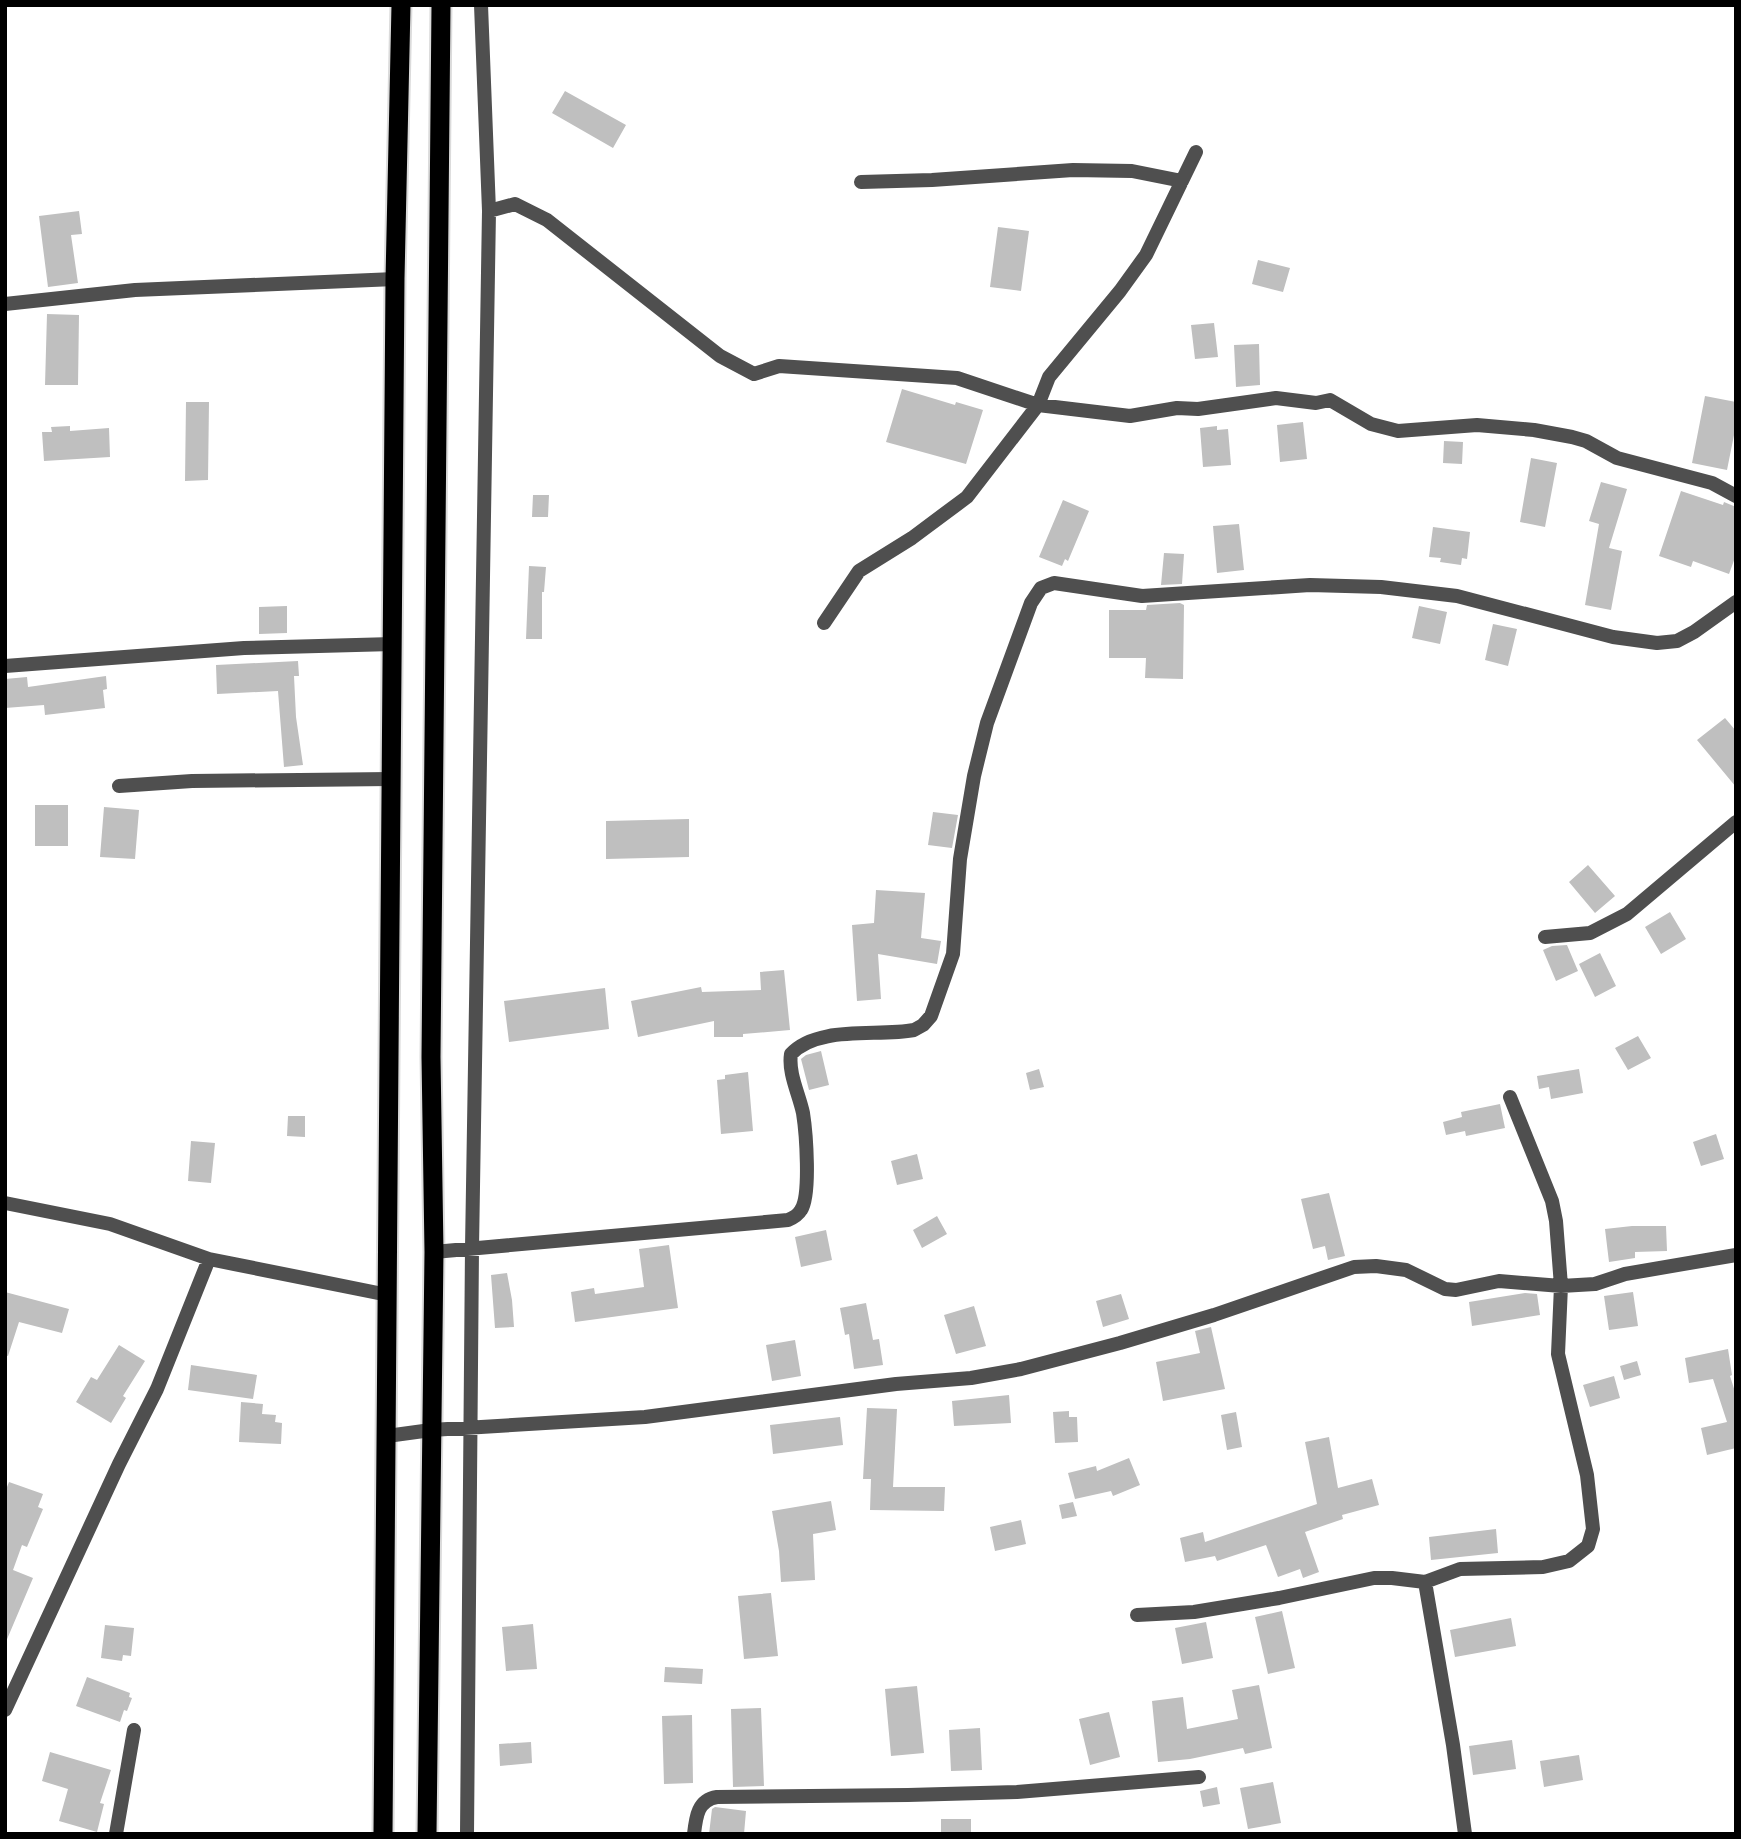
<svg xmlns="http://www.w3.org/2000/svg" width="1741" height="1839" font-family="Rubik,sans-serif">
  <style>
    .building { fill: #bfbfbf }
    .lines { fill: none; stroke-linecap: round; stroke-linejoin: round }
    .trunk-casing { stroke: #dbdbdb; stroke-width: 23 }
    .minor { stroke: #4f4f4f; stroke-width: 14 }
    .trunk { stroke: #000; stroke-width: 19 }
  </style>
  <rect width="100%" height="100%" fill="#fff"/>
  <!-- building -->
  <path class="building" d="M565,91l61,34 -13,23 -61,-35z
    M79,211l3,23 -11,1 7,48 -30,4 -9,-71z
    M998,227l31,4 -8,60 -31,-4z
    M1258,260l32,8 -7,24 -31,-8z
    M47,314l32,1 -1,70h-33z
    M1214,323l4,34 -23,2 -4,-34z
    M1259,344l1,41 -24,2 -2,-42z
    M902,389l53,16 1,-3 27,8 -17,54 -80,-22z
    M1705,396l31,6v23l-9,45 -35,-7z
    M186,402h23l-1,78 -23,1z
    M1303,422l4,37 -27,3 -3,-37z
    M70,426v5l39,-3 1,29 -66,4 -2,-29h10l-1,-5z
    M1217,426v4l11,-1 3,36 -28,2 -3,-39z
    M1444,441l19,1 -1,22 -19,-1z
    M1531,458l26,5 -12,64 -25,-5z
    M1601,482l26,7 -18,59 13,3 -11,59 -26,-5 14,-81 -10,-3z
    M1681,491l42,14 1,-3 12,5v48l-7,19 -36,-13 -2,6 -32,-11z
    M533,495h16l-1,22h-16z
    M1063,500l26,11 -21,50 -3,-2 -3,7 -23,-9z
    M1239,524l5,46 -27,3 -4,-47z
    M1433,527l37,5 -3,27 -5,-1 -1,7 -21,-3 1,-4 -12,-1z
    M1164,553l20,1 -2,30 -21,1z
    M529,566l17,1 -2,25h-2v47h-16z
    M1180,603l4,2 -1,74 -38,-1 1,-20h-37v-48h37l1,-5z
    M287,606v27l-28,1v-27z
    M1419,606l28,6 -7,32 -28,-6z
    M1493,624l24,5 -9,37 -23,-6z
    M298,661l1,15h-5l2,41 7,48 -19,2 -6,-76 -61,3 -1,-29z
    M106,676l1,13 -4,1 2,18 -60,7 -1,-10 -39,3v-29l22,-2 1,10z
    M1725,718l11,13v56l-39,-47z
    M35,805h33v41h-33z
    M104,807l35,3 -4,49 -35,-2z
    M933,812l25,3 -6,33 -24,-3z
    M689,819v38l-83,2v-38z
    M1588,865l27,31 -20,17 -26,-31z
    M876,890l49,3 -4,45 20,3 -4,23 -59,-10 3,45 -24,2 -5,-76 22,-2z
    M1670,912l16,27 -25,15 -16,-27z
    M1567,945l11,26 -22,10 -13,-31 9,-4z
    M1600,953l16,33 -21,11 -16,-33z
    M784,970l6,60 -47,4v3h-29v-16l-76,16 -7,-36 70,-14 1,5 59,-2 -1,-18z
    M605,988l4,41 -100,13 -5,-41z
    M1638,1036l13,22 -23,12 -13,-22z
    M821,1051l8,34 -20,5 -8,-31 5,-4z
    M1039,1069l5,18 -14,3 -4,-17z
    M1579,1069l4,24 -32,6 -2,-12 -10,2 -2,-13z
    M748,1072l5,59 -32,3 -4,-54 8,-1v-4z
    M1500,1104l5,24 -39,8 -1,-5 -19,4 -3,-13 19,-5 -1,-5z
    M288,1116h17v21l-18,-1z
    M1716,1134l8,25 -23,7 -8,-24z
    M191,1141l24,2 -4,40 -23,-2z
    M917,1154l6,25 -26,6 -6,-24z
    M1329,1193l16,63 -17,4 -3,-14 -12,3 -12,-50z
    M937,1216l10,18 -25,14 -9,-18z
    M1632,1226h34l1,25 -32,1v6l-26,4 -4,-33z
    M826,1230l6,30 -31,7 -6,-30z
    M669,1245l9,63 -103,14 -4,-30 23,-4 1,6 49,-7 -5,-38z
    M507,1273l5,27 2,27 -19,1 -4,-53z
    M5,1292l64,17 -7,24 -43,-11 -11,34 -3,-1z
    M1633,1292l5,34 -29,4 -5,-34z
    M1525,1293l12,1 3,21 -68,11 -3,-24z
    M1121,1294l8,25 -26,8 -7,-26z
    M866,1303l7,37 6,-1 4,26 -29,4 -5,-35 -4,1 -5,-27z
    M974,1306l12,40 -30,8 -12,-39z
    M1211,1327l14,62 -62,12 -7,-39 44,-9 -5,-22z
    M795,1340l6,36 -29,5 -6,-36z
    M119,1345l26,16 -22,35 3,2 -15,25 -35,-21 15,-25 6,3z
    M1728,1349l4,26 -2,1 6,19v53l-29,7 -6,-27 26,-6 -14,-43 -24,4 -4,-25z
    M1637,1361l4,14 -17,5 -4,-14z
    M191,1365l66,10 -4,24 -65,-9z
    M1614,1376l6,22 -30,9 -7,-22z
    M1009,1395l2,28 -57,3 -2,-25z
    M241,1402l22,2 -1,10 14,1 -1,7 7,1 -1,21 -42,-2z
    M867,1408l30,1 -4,78h52l-1,24 -74,-1 1,-31h-8z
    M1069,1411v6h8l1,25 -23,1 -2,-31z
    M1236,1412l6,35 -15,3 -6,-35z
    M840,1417l3,28 -70,9 -3,-29z
    M1329,1437l9,51 34,-9 7,26 -37,10 1,4 -38,13 14,40 -16,6 -3,-9 -22,8 -12,-32 -49,16 -2,-5 -30,6 -5,-24 23,-6 2,10 112,-38 -12,-62z
    M1129,1458l11,27 -27,11 -2,-5 -36,8 -7,-26 28,-7 1,5z
    M9,1482l34,12 -5,13 5,2 -16,38 -5,-2 -9,25 20,8 -28,66v-152z
    M831,1501l5,29 -23,4 2,46 -34,2 -2,-31 -7,-40z
    M1073,1502l4,14 -15,3 -3,-14z
    M1021,1520l5,24 -31,7 -5,-24z
    M1496,1529l2,24 -67,7 -2,-23z
    M771,1593l7,63 -34,3 -6,-63z
    M1282,1611l13,57 -27,6 -13,-57z
    M1511,1618l5,28 -61,11 -5,-27z
    M1206,1622l7,36 -31,6 -7,-36z
    M533,1624l4,45 -31,2 -4,-44z
    M105,1625l29,3 -3,28 -8,-1 -1,6 -21,-3z
    M665,1667l38,2 -1,15 -38,-2z
    M87,1677l43,16 -1,4 3,1 -5,13 -3,-1 -4,12 -44,-16z
    M1259,1685l13,63 -27,6 -2,-6 -53,11 -32,3 -6,-61 31,-4 4,32 51,-10 -6,-29z
    M917,1686l7,67 -33,3 -6,-67z
    M761,1708l3,78 -31,1 -2,-78z
    M1109,1712l11,45 -30,8 -11,-46z
    M692,1715l1,68 -29,1 -2,-68z
    M980,1728l2,42 -31,1 -2,-41z
    M1512,1740l4,29 -43,6 -4,-29z
    M531,1742l1,21 -32,3 -1,-22z
    M50,1752l61,18 -11,33 4,1 -7,28 -38,-11 9,-32 -26,-8z
    M1579,1755l4,25 -39,7 -4,-26z
    M1273,1782l8,41 -33,6 -8,-41z
    M1217,1787l3,17 -17,3 -3,-16z
    M715,1807l31,4 -2,23h-35l3,-25z
    M941,1819h30v15h-30z"/>
  <g class="lines">
    <defs>
      <path id="trunk" d="M383,1834l12,-1555 6,-274
        M427,1834l7,-582 -3,-195 10,-1052"/>
    </defs>
    <!-- trunk casing -->
    <use href="#trunk" class="trunk-casing"/>
    <!-- minor -->
    <path class="minor" d="M861,182l71,-2 141,-10 59,1 50,10
      M489,211l26,-7 32,16 173,136 34,18 25,-8 178,12 81,27 92,11 47,-8 21,1 78,-11 40,5 14,-3 41,24 27,7 79,-6 57,5 38,7 14,4 31,17 95,25 24,13
      M5,304l130,-14 260,-11
      M824,623l35,-52 53,-33 55,-41 71,-92 11,-28 71,-86 26,-36 50,-103
      M5,666l239,-18 149,-4
      M119,786l73,-5 199,-2
      M1545,937l45,-4 37,-19 109,-92
      M5,1203l105,21 99,35 179,36
      M434,1252l354,-32c5,-2 10,-5 13,-10 10,-15 5,-78 2,-97 -4,-19 -15,-40 -12,-59 27,-29 86,-17 123,-24l9,-5 8,-9 22,-62 7,-95 14,-83 13,-53 44,-120 10,-15 13,-5 88,13 168,-11 71,2 76,9 156,41 44,6 20,-2 17,-9 42,-30
      M387,1436l44,-6 214,-13 251,-33 75,-6 50,-9 99,-26 94,-28 140,-48 22,-1 30,4 39,19 11,1 43,-9 62,5 34,-2 30,-10 111,-19
      M1425,1582l28,163 12,89
      M1137,1615l57,-3 85,-14 95,-20h18l33,4 35,-13 83,-2 26,-6 19,-15 5,-17 -6,-54 -29,-121 3,-68 -5,-65 -4,-20 -42,-104
      M5,1710l114,-246 38,-75 52,-130
      M116,1834l18,-104
      M467,1834l5,-586 17,-1037 -8,-206
      M694,1834c2,-18 4,-34 23,-37l191,-2 109,-3 182,-15"/>
    <!-- trunk -->
    <use href="#trunk" class="trunk"/>
  </g>
  <!-- border -->
  <rect width="1741" height="1839" fill="none" stroke="#000000" stroke-width="14"/>
</svg>
